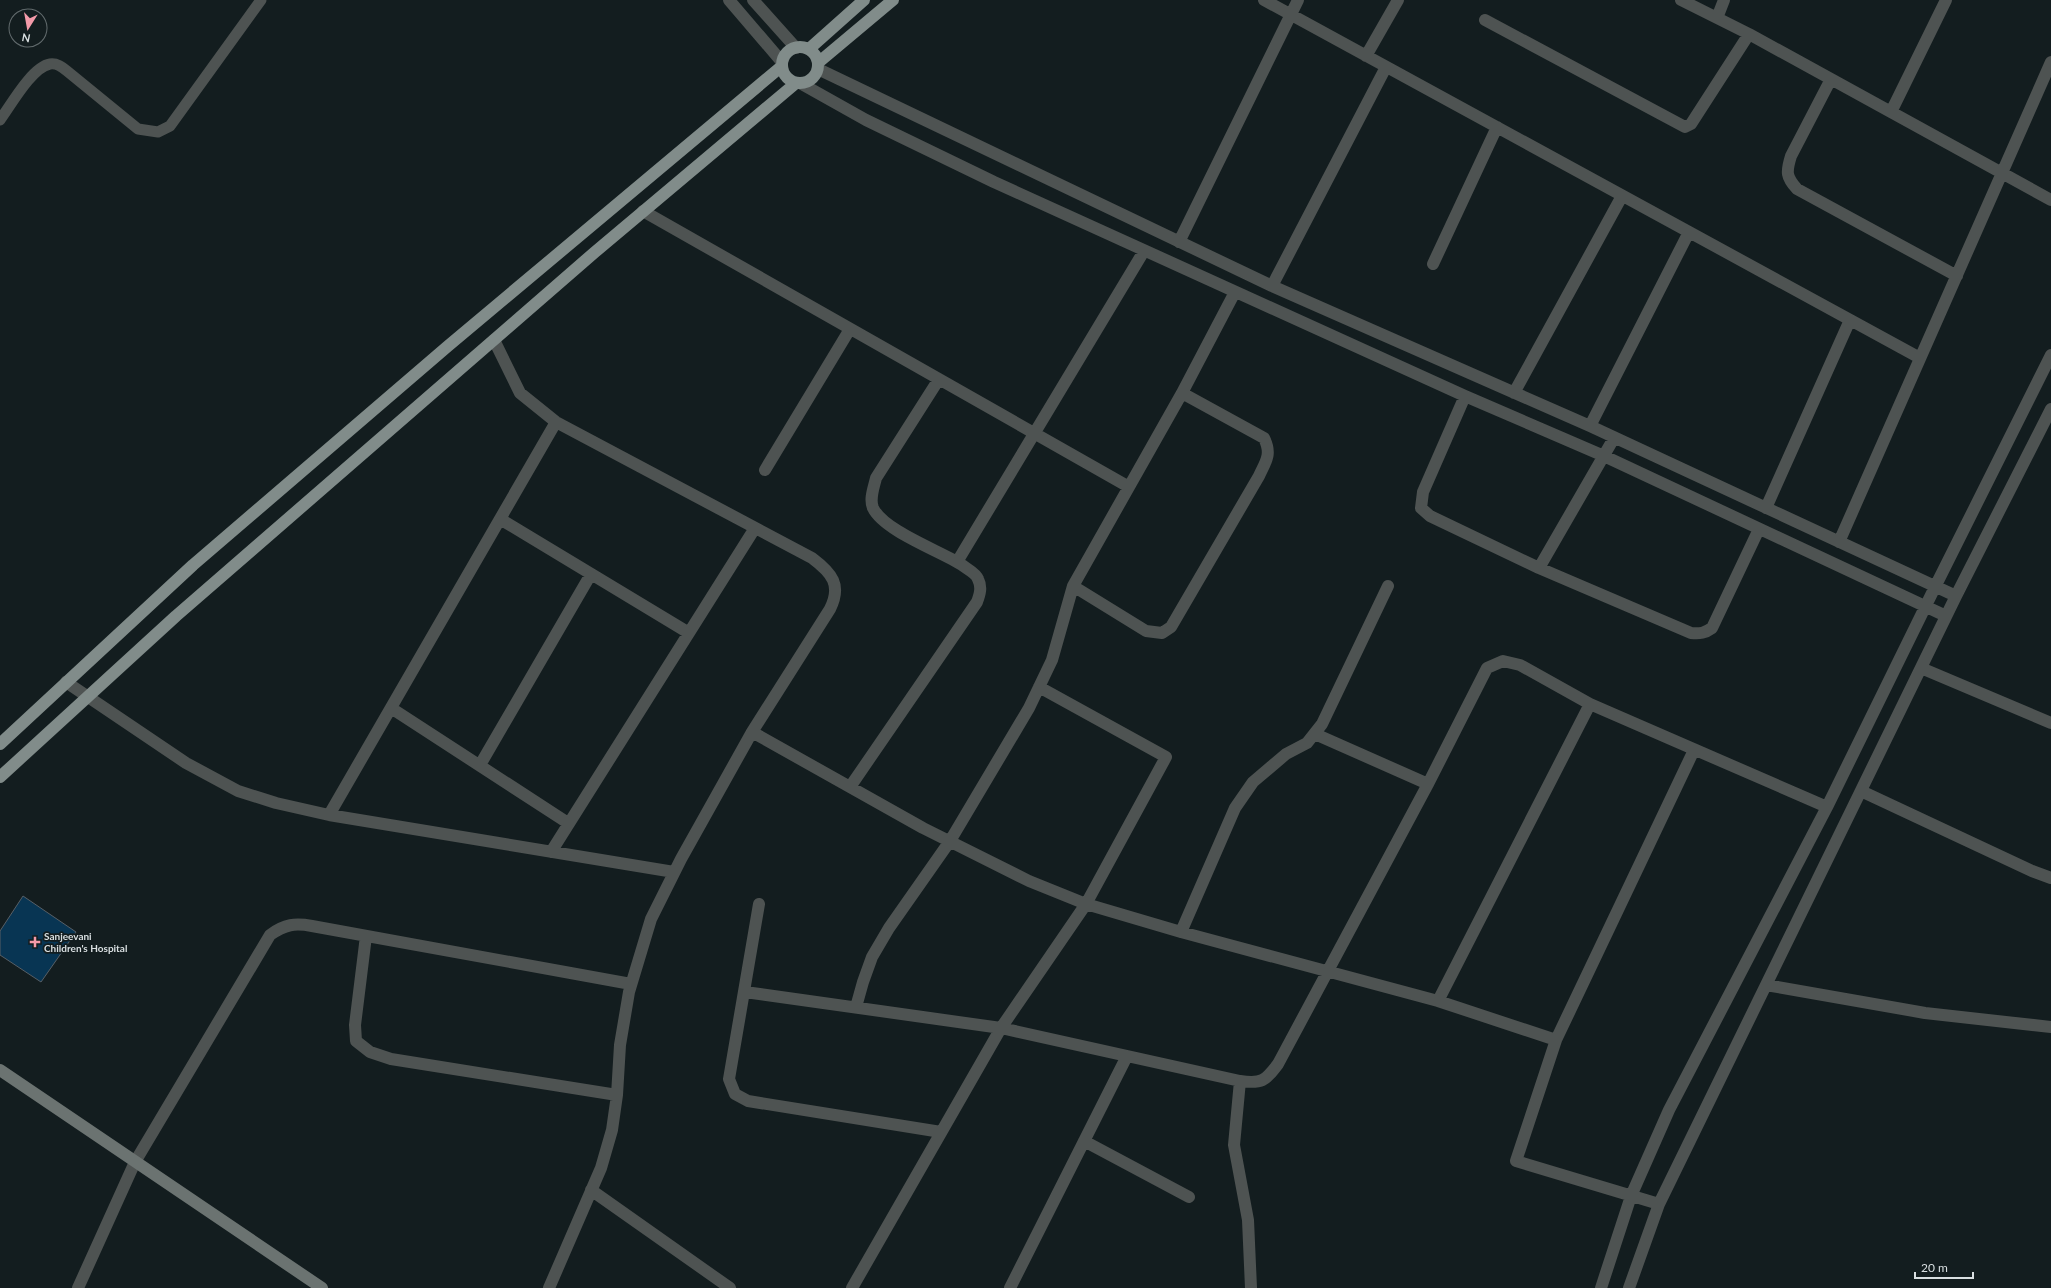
<svg xmlns="http://www.w3.org/2000/svg" width="2051" height="1288" font-family="Lato,sans-serif">
  <style>
    .building { fill: #083553; stroke: #575f66 }
    .lines { fill: none; stroke-linecap: round; stroke-linejoin: round }
    .lane { stroke: #4e5352; stroke-width: 11 }
    .street { stroke: #4e5352; stroke-width: 12 }
    .secondary { stroke: #6b7371; stroke-width: 12 }
    .primary { stroke: #818c8a; stroke-width: 12 }
    .poi-dot { fill: #f39aa9; stroke: #131d1f; stroke-width: 1.5 }
    .labels { text-anchor: middle; dominant-baseline: central; stroke-width: 3.5; stroke-linejoin: round; paint-order: stroke }
    .poi-label { font-size: 10px; font-weight: bold; fill: #d9dfe1; stroke: #131d1f; text-anchor: start }
  </style>
  <rect width="100%" height="100%" fill="#131d1f"/>
  <!-- building -->
  <path class="building" d="M23,896l53,36 -35,50 -41,-27v-24z"/>
  <g class="lines">
    <!-- lane -->
    <path class="lane" d="M0,120c11,-15 32,-53 50,-56 7,-1 12,3 17,7l71,58 20,3 12,-6 91,-126"/>
    <!-- street -->
    <path class="street" d="M729,0l53,62
      M753,0l43,48
      M1264,0l656,358
      M1681,0l68,34 302,166
      M1717,18l7,-18
      M1485,20l200,107 6,-3 58,-90
      M1366,56l32,-56
      M818,69l454,217 318,140 366,170
      M1831,79l-40,77c-5,16 -5,21 6,33l160,87
      M800,83l66,37 128,62 471,214 139,60 342,160
      M1891,112l55,-112
      M643,211l486,276
      M1179,242l119,-242
      M1433,264l64,-137
      M1272,286l114,-219
      M494,340l26,53 36,29 256,136c20,15 30,27 18,51l-78,123 -71,127 -30,60 -22,73 -9,53 -3,50 -5,35 -11,38 -52,120
      M1514,393l108,-197
      M1465,396l-42,96 -2,16 9,8 109,52 152,65c9,1 14,0 21,-5l47,-99
      M1590,426l99,-194
      M765,470l85,-141
      M1766,508l84,-188
      M500,519l189,114
      M1839,542l212,-480
      M957,562l187,-311
      M1539,568l75,-130
      M1073,586l73,45 16,2 9,-6 88,-151c7,-15 13,-22 5,-38l-82,-45
      M1921,668l130,55
      M66,682l120,81 52,28 38,12 53,12 345,57
      M391,708l177,115
      M752,732l171,96 106,53 57,23 95,28 257,69 118,39 -40,121 143,43
      M1315,734l113,50
      M480,765l111,-191
      M850,787l127,-185c3,-8 5,-15 1,-23 -2,-6 -11,-10 -16,-14 -22,-14 -78,-34 -89,-57 -4,-9 1,-21 3,-30l63,-99
      M1861,791l171,80 19,7
      M329,815l227,-393
      M551,852l204,-324
      M759,904l-30,175 6,15 13,7 193,31
      M1181,932l54,-124 18,-26 33,-28 21,-11 15,-19 66,-138
      M366,936l-11,89 1,16 14,11 21,7 226,36
      M1766,985l159,28 126,14
      M745,992l256,36 239,53c22,3 25,0 38,-17l150,-280 59,-116 16,-7 17,4 70,39 237,103
      M1438,1001l152,-297
      M856,1007l7,-25 9,-25 17,-29 61,-87 79,-133 23,-48 21,-74 109,-193 53,-101
      M1556,1040l138,-290
      M1240,1081l-6,64 14,75 3,68
      M1084,1141l105,56
      M591,1190l139,98
      M78,1288l57,-126 135,-227c15,-11 25,-12 42,-9l319,58
      M852,1288l149,-260 85,-124 80,-147 -127,-70
      M1010,1288l117,-232
      M1601,1288l30,-92 38,-86 158,-303 108,-220 116,-232
      M1629,1288l30,-84 297,-608 95,-187"/>
    <!-- secondary -->
    <path class="secondary" d="M0,1070l322,218"/>
    <!-- primary -->
    <path class="primary" d="M782 65a18 18 0 1 1 36 0a18 18 0 1 1-36 0Z
      M809,49l55,-49
      M819,62l74,-62
      M0,744l193,-179 255,-219 334,-280
      M0,777l176,-161 419,-364 201,-169"/>
  </g>
  <!-- markers -->
  <path class="poi-dot" d="M33 936h4v4h4v4h-4v4h-4v-4h-4v-4h4z"/>
  <g class="labels">
    <!-- poi labels -->
    <g class="poi-label">
      <text x="44" y="936">Sanjeevani<tspan x="44" dy="12">Children's Hospital</tspan></text>
    </g>
  </g>
  <!-- north arrow -->
  <g transform="translate(28 28) rotate(191)"><circle r="19" fill="#131d1f" stroke="#626b6d"/>
  <path d="M0-3L7 15L0 10L-7 15Z" fill="#f39aa9"/>
  <text y="-6" font-size="11" font-weight="bold" text-anchor="middle" fill="#d9dfe1">N</text>
  </g>
  <!-- scale -->
  <path d="M1915 1272v6h58v-6" fill="none" stroke="#d9dfe1" stroke-width="2"/>
  <text x="1921" y="1272" font-size="12" fill="#d9dfe1" stroke="#131d1f" stroke-width="3" paint-order="stroke">20 m</text>
</svg>
